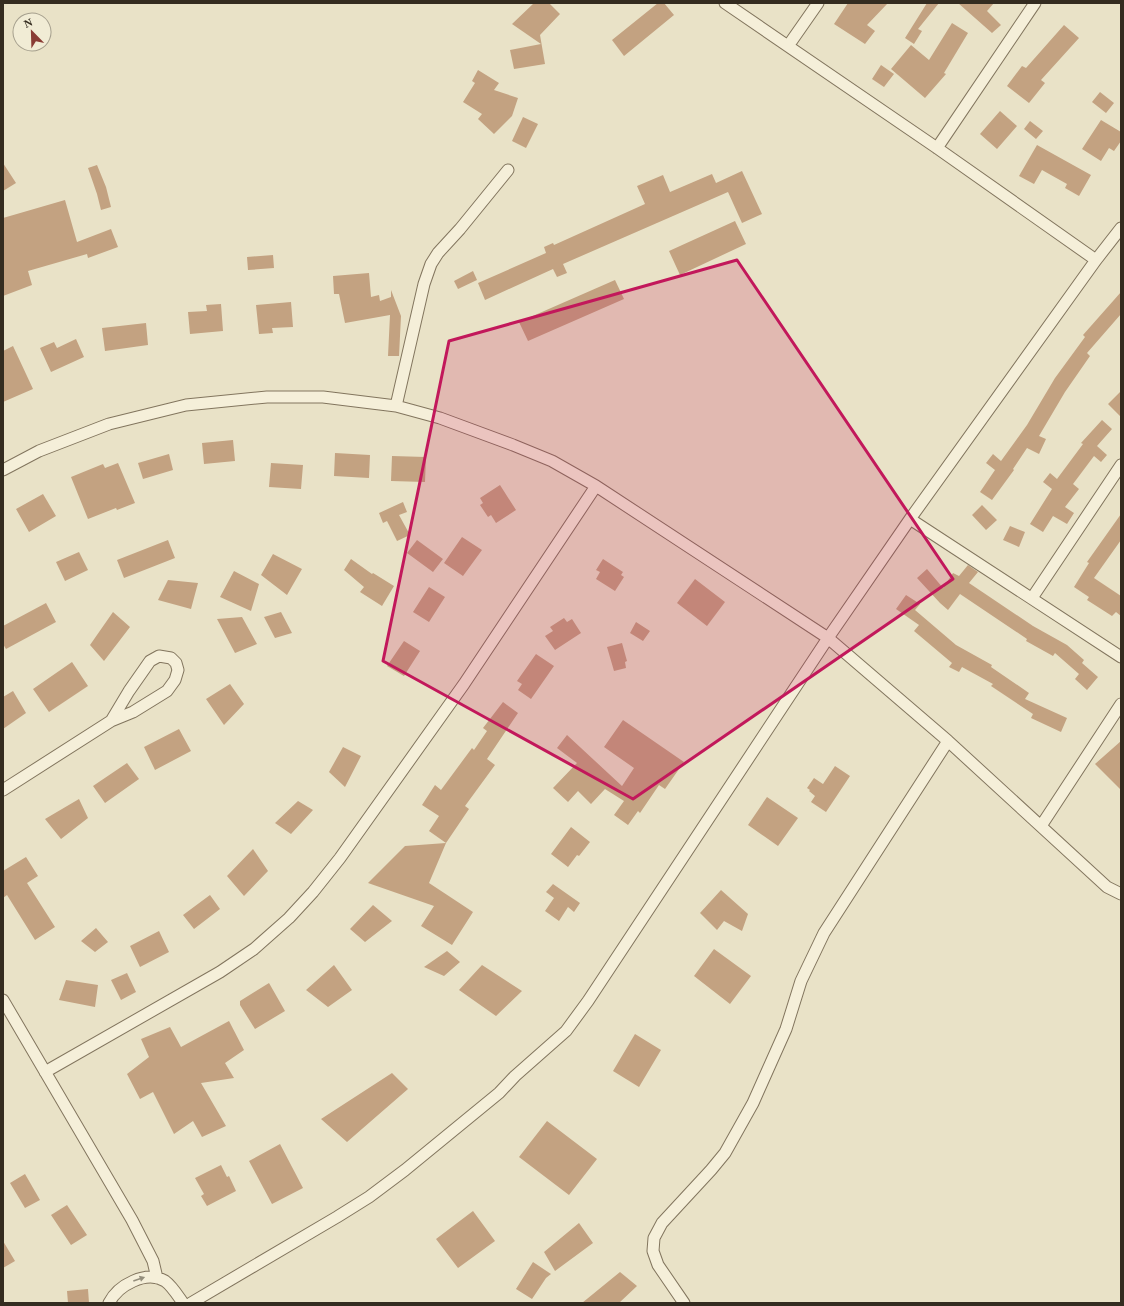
<svg xmlns="http://www.w3.org/2000/svg" width="1124" height="1306" font-family="Georgia,serif">
  <style>
    .building { fill: #c3a281 }
    .lines { fill: none; stroke-linecap: round; stroke-linejoin: round }
    .street-casing { stroke: #82755e; stroke-width: 13 }
    .street { stroke: #f5efd9; stroke-width: 11 }
    .oneway { fill: #948e7c }
    .marked { fill: #c2185b; fill-opacity: 0.2; stroke: #c2185b; stroke-width: 3; stroke-linejoin: round }
  </style>
  <rect width="100%" height="100%" fill="#e9e2c7"/>
  <!-- building -->
  <path class="building" d="M534,3h15l11,11 -20,21 5,29 -31,5 -4,-19 31,-6 -29,-20z
    M658,3h6l10,12 -50,41 -12,-16z
    M848,3h40l-21,22 8,6 -10,13 -31,-20z
    M927,3h12l-21,26 4,2 -8,13 -9,-6z
    M958,3h36l-7,8 14,14 -9,8z
    M952,23l16,10 -24,40 2,1 -21,24 -34,-29 20,-24 18,15z
    M1064,25l15,13 -38,42 4,3 -16,20 -22,-17 15,-20 4,2z
    M881,65l13,9 -10,13 -12,-8z
    M478,70l21,13 -5,7 24,8 -6,18 -18,18 -16,-15 4,-5 -19,-12 12,-19 -3,-2z
    M1100,92l14,11 -8,10 -14,-11z
    M1000,111l17,15 -20,23 -17,-15z
    M523,117l15,7 -12,24 -14,-7z
    M1101,120l20,12v9l-7,10 -5,-3 -8,13 -19,-12z
    M1030,121l13,10 -7,8 -12,-10z
    M1037,145l54,30 -12,21 -14,-8 2,-4 -25,-14 -8,14 -15,-8z
    M3,163l13,20 -13,8z
    M97,165l9,22 5,20 -10,3 -4,-16 -9,-26z
    M742,171l20,43 -20,9 -14,-31 -165,72 4,9 -10,4 -4,-8 -68,31 -7,-17 68,-30 -2,-6 9,-4 1,2 91,-41 -8,-18 26,-11 7,17 42,-18 4,9z
    M65,200l12,42 34,-13 7,18 -30,11 -1,-4 -59,17 4,14 -29,11v-78z
    M735,221l11,23 -66,31 -11,-24z
    M273,255l1,13 -26,2 -1,-13z
    M473,271l4,9 -19,9 -4,-8z
    M369,273l2,24 8,-2 1,6 11,-4v-7l10,26 -2,40h-11l2,-41 -45,8 -6,-29h-5l-1,-18z
    M615,280l9,19 -96,42 -9,-19z
    M1121,292v22l-34,39 3,3 -25,36 -26,44 7,3 -7,15 -12,-6 -14,21 1,1 -22,30 -12,-8 15,-22 -9,-7 7,-9 8,7 26,-36 28,-47 30,-41 -2,-2z
    M291,302l2,25 -21,1 1,5 -14,1 -3,-29z
    M221,304l2,27 -33,3 -2,-22 19,-1 -1,-6z
    M146,323l2,22 -43,6 -3,-23z
    M76,339l8,18 -33,15 -11,-24 14,-6 3,6z
    M13,346l20,43 -30,13v-51z
    M1121,391v26l-13,-13z
    M1102,420l10,9 -15,17 10,9 -6,7 -7,-6 -21,28 6,5 -14,18 9,6 -7,11 -14,-8 -10,16 -13,-8 22,-35 -9,-7 7,-9 7,6 26,-35 -2,-1z
    M233,440l2,21 -31,3 -2,-21z
    M335,453l35,2 -1,23 -35,-2z
    M169,454l4,16 -30,9 -5,-16z
    M392,456l34,1 -1,25 -34,-1z
    M118,463l17,40 -18,7 -1,-2 -28,11 -17,-42 32,-13 2,4z
    M271,463l32,2 -2,24 -32,-2z
    M500,485l16,25 -20,13 -5,-8 -3,2 -8,-12 3,-2 -3,-5z
    M43,494l13,22 -27,16 -13,-23z
    M403,502l4,10 -8,3 11,20 -13,6 -10,-20 -4,2 -4,-10z
    M982,505l15,15 -11,10 -14,-15z
    M1121,514v26l-27,38 27,18v20l-5,-4 -4,4 -25,-16 2,-3 -15,-10 15,-24 -2,-1z
    M1010,526l15,6 -6,15 -16,-7z
    M462,537l20,13 -19,26 -19,-13z
    M168,540l7,18 -51,20 -7,-18z
    M417,540l26,19 -10,13 -26,-19z
    M79,552l9,18 -23,11 -9,-19z
    M273,554l29,15 -15,26 -26,-20z
    M351,559l21,15 1,-1 21,13 -12,20 -22,-14 4,-5 -20,-17z
    M603,559l20,13 -2,3 3,2 -9,14 -19,-12 4,-7 -4,-2z
    M968,565l10,7 -9,11 64,43 34,19 17,15 -2,3 16,14 -11,13 -12,-11 4,-5 -24,-21 -2,3 -27,-15 1,-2 -67,-45 -12,16 -8,-7 -23,-25 10,-9 16,19 10,-15 6,3z
    M234,571l25,13 -8,27 -31,-14z
    M695,579l30,23 -18,24 -30,-23z
    M168,580l30,3 -7,26 -33,-9z
    M429,587l16,10 -16,25 -16,-10z
    M906,595l14,9 -5,6 41,35 36,20 -1,2 38,26 -4,6 42,19 -6,14 -30,-14 2,-4 -42,-28 2,-2 -31,-17 -3,5 -10,-5 3,-4 -38,-32 5,-6 -23,-16z
    M46,603l10,19 -50,27 -3,-5v-18z
    M113,612l17,15 -26,34 -14,-16z
    M281,612l11,21 -17,5 -11,-21z
    M242,617l15,27 -22,9 -18,-34z
    M564,618l3,4 5,-3 9,14 -26,17 -10,-14 8,-5 -3,-4z
    M636,622l14,9 -7,10 -13,-8z
    M404,641l16,10 -16,25 -17,-10z
    M622,643l5,18 -2,1 1,6 -12,3 -7,-24z
    M536,654l18,12 -23,33 -13,-9 4,-6 -5,-3z
    M72,662l16,24 -39,26 -16,-23z
    M230,684l14,20 -20,21 -18,-26z
    M13,691l13,22 -23,16v-32z
    M503,702l15,11 -31,46 8,6 -30,41 4,3 -23,34 -17,-12 10,-15 -17,-11 13,-20 6,5 31,-42 2,2 13,-19 -4,-3z
    M623,720l61,42 -19,27 -6,-4 -19,28 -2,-2 -10,14 -14,-10 10,-14 -19,-12 -14,15 -13,-13 -10,11 -15,-14 24,-25 -20,-15 10,-13 55,51 12,-18 -30,-21z
    M179,729l12,22 -36,19 -11,-23z
    M1121,741v49l-26,-26z
    M343,747l18,9 -16,31 -16,-15z
    M127,763l12,16 -34,24 -12,-17z
    M835,766l15,10 -24,36 -15,-10 4,-6 -6,-5 1,-1 -3,-2 7,-10 9,6z
    M767,797l31,21 -20,28 -30,-21z
    M79,799l9,19 -27,21 -16,-20z
    M298,801l15,9 -22,24 -16,-11z
    M571,827l19,15 -11,14 -2,-1 -9,12 -17,-13z
    M446,843l-17,40 44,29 -21,33 -31,-19 13,-20 -66,-23 37,-37z
    M253,849l15,22 -24,25 -17,-20z
    M26,857l12,19 -11,7 28,44 -20,13 -28,-45 -4,3v-27z
    M553,884l27,19 -6,9 -6,-5 -9,14 -14,-10 9,-13 -8,-6z
    M721,890l27,24 -6,17 -18,-10 -7,9 -17,-17z
    M210,895l10,14 -26,20 -11,-14z
    M373,905l19,16 -27,21 -15,-13z
    M96,928l12,14 -13,10 -14,-11z
    M159,931l10,21 -29,15 -10,-21z
    M714,949l37,27 -21,28 -36,-28z
    M447,951l13,11 -16,14 -20,-9z
    M334,965l18,25 -24,17 -22,-17z
    M482,965l40,26 -26,25 -37,-26z
    M127,973l9,19 -15,8 -10,-20z
    M66,980l32,5 -3,22 -36,-7z
    M269,983l16,28 -30,18 -15,-24v-4z
    M229,1021l15,29 -19,13 9,15 -33,5 25,43 -24,11 -9,-16 -19,13 -21,-42 -13,7 -13,-25 22,-17 -8,-18 29,-12 11,20z
    M635,1034l26,16 -22,37 -26,-16z
    M392,1073l16,16 -61,53 -26,-23z
    M547,1121l50,38 -28,36 -50,-38z
    M280,1144l23,44 -31,16 -23,-43z
    M221,1165l6,12 2,-1 7,15 -29,15 -6,-10 3,-2 -9,-16z
    M25,1174l15,26 -15,8 -15,-25z
    M67,1205l20,30 -16,10 -20,-30z
    M473,1211l22,30 -37,27 -22,-29z
    M579,1223l14,20 -38,28 -11,-19z
    M3,1241l12,20 -12,7z
    M533,1262l18,12 -5,4 -14,21 -16,-10z
    M620,1272l17,14 -18,17h-37z
    M88,1289l1,14h-21l-1,-12z"/>
  <g class="lines">
    <defs>
      <path id="street" d="M725,3l212,145 159,112
        M788,46l30,-43
        M937,148l98,-145
        M396,406l28,-122 7,-20 7,-11 22,-24 48,-59
        M3,470l36,-19 70,-27 77,-19 81,-8h56l73,9 44,12 73,27 39,16 44,25 232,152 120,103 159,146 14,7
        M910,519l211,138
        M1032,598l89,-133
        M3,790l108,-69 22,-9 34,-21 8,-11 3,-10 -2,-7 -5,-5 -12,-2 -9,5 -21,30 -18,30
        M1041,826l80,-122
        M3,1000l129,220 21,41 4,17
        M45,1072l175,-100 34,-23 35,-31 24,-26 27,-34 124,-174 132,-198
        M109,1303c9,-18 37,-33 56,-22 7,5 13,15 18,22
        M191,1303l146,-86 32,-20 36,-27 94,-77 16,-17 51,-45 22,-30 240,-363 82,-119 186,-259 25,-32
        M684,1303l-26,-38 -5,-14 1,-13 8,-15 49,-53 14,-17 28,-50 33,-74 15,-48 23,-48 124,-192"/>
    </defs>
    <!-- street casing -->
    <use href="#street" class="street-casing"/>
    <!-- street -->
    <use href="#street" class="street"/>
  </g>
  <!-- one-way arrows -->
  <defs><path id="oneway-solid" d="M-6-.8H1V-3.2L6.5 0L1 3.2V.8H-6Z"/></defs>
  <use class="oneway" href="#oneway-solid" transform="translate(139 1279) rotate(-19)"/>
  <!-- marked area -->
  <path class="marked" d="M737,260l216,319 -320,220 -250,-138 66,-320z"/>
  <!-- border -->
  <rect width="1124" height="1306" fill="none" stroke="#342c20" stroke-width="8"/>
  <!-- north arrow -->
  <g transform="translate(32 32) rotate(337)"><circle r="19" fill="#f1ecd5" stroke="#a59f8d"/>
  <path d="M0-3L7 15L0 10L-7 15Z" fill="#8a3c35"/>
  <text y="-6" font-size="11" font-weight="bold" text-anchor="middle" fill="#342c20">N</text>
  </g>
</svg>
